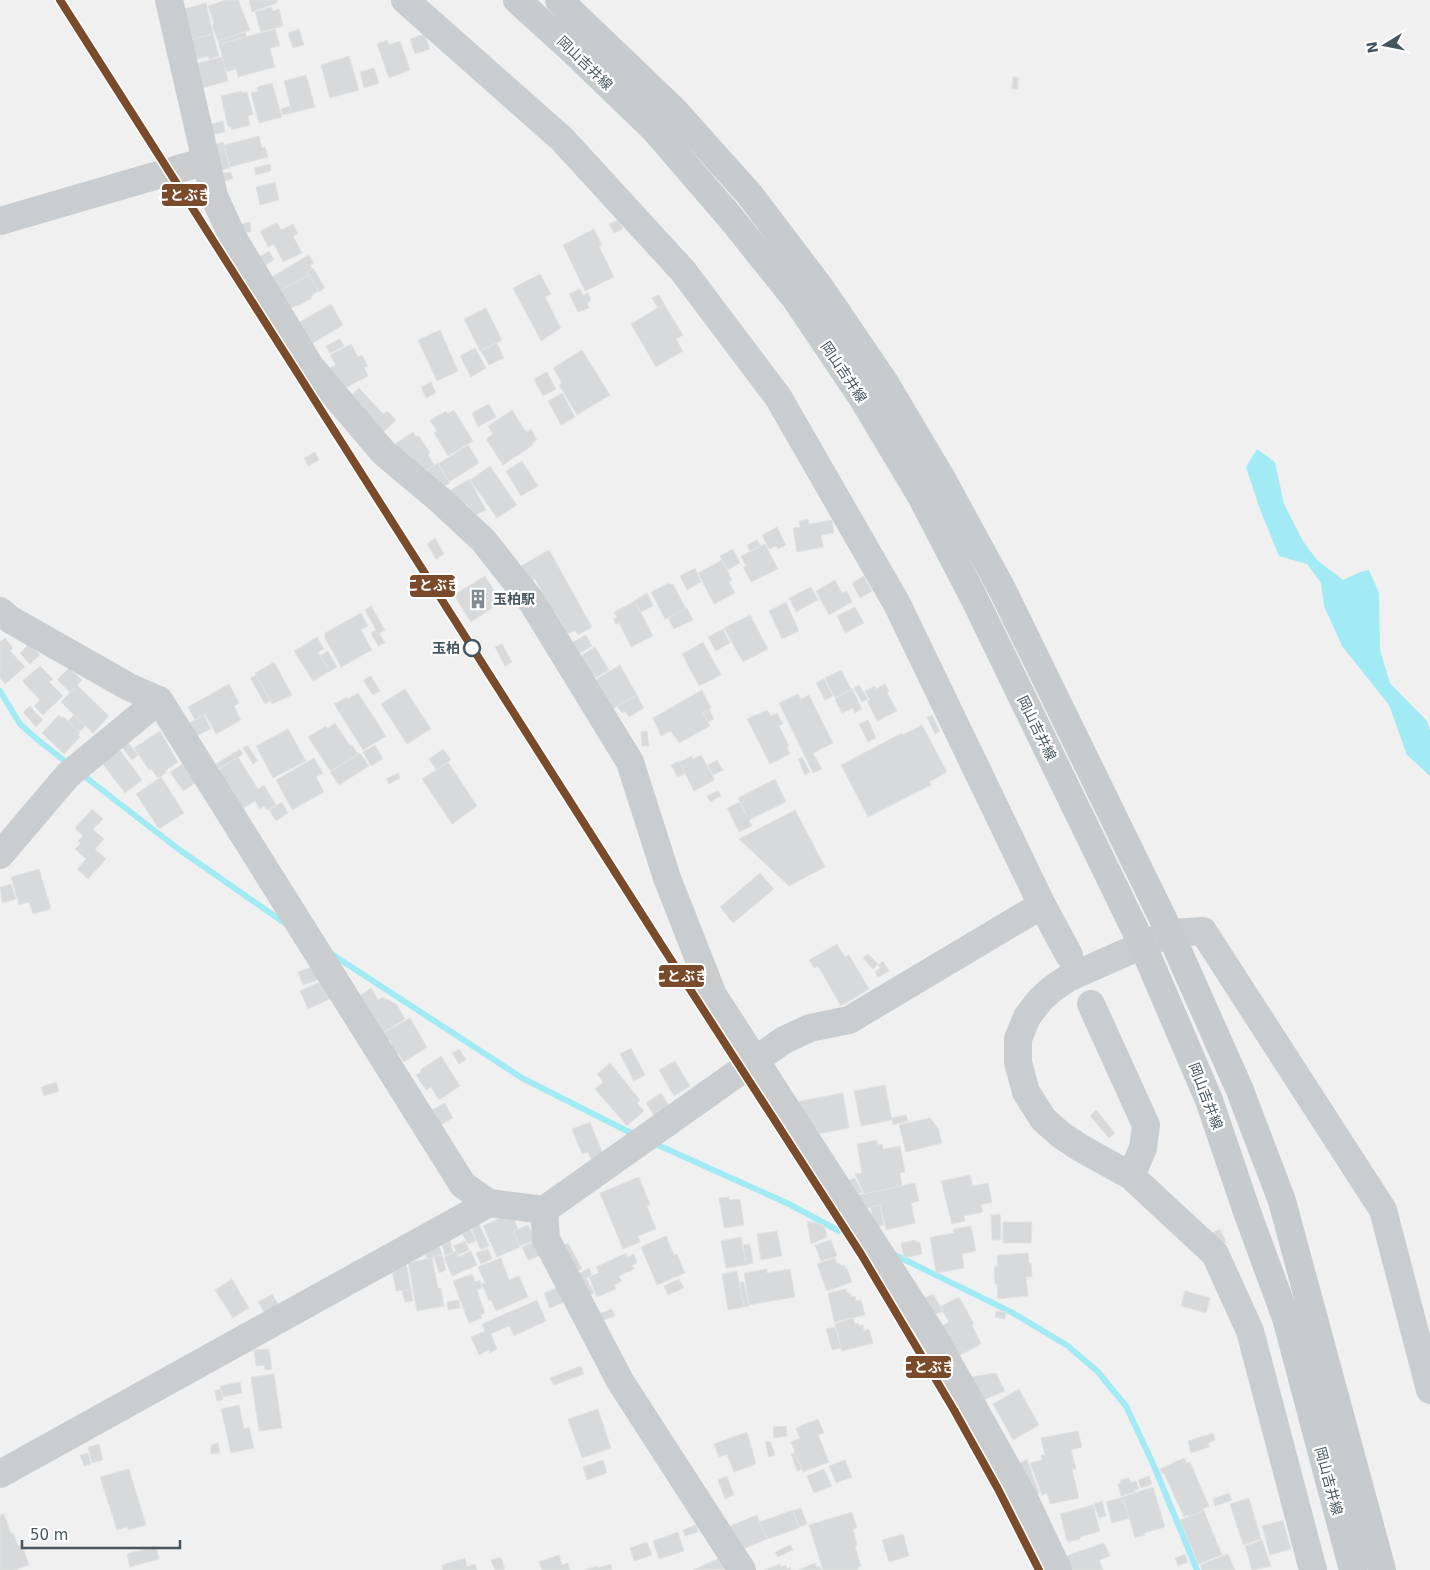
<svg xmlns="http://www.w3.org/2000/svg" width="1430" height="1570" font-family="'DejaVu Sans','Noto Sans JP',sans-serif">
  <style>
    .water { fill: #a3ebf4 }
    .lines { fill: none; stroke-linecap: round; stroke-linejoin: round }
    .stream { stroke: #a3ebf4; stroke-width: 6 }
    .building { fill: #d8d9da; stroke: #e2e2e3 }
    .minor { stroke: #cacdd0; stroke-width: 28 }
    .major { stroke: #c6cbce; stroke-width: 28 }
    .rail-1-casing { stroke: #fff; stroke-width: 11 }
    .rail-1 { stroke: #7a4b2a; stroke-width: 8 }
    .stop-dot { fill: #fff; stroke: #455660; stroke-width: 2.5 }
    .labels { text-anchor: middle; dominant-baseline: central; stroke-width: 4.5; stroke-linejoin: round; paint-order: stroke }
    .street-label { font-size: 14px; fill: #455660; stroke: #fff }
    .poi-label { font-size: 14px; font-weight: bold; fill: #455660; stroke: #fff; text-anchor: start }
    .stop-label { font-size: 14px; font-weight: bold; fill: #455660; stroke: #fff; text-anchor: end }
    .line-badge { stroke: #fff; stroke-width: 2 }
    .badge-label { font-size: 14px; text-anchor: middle; font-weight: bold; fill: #fff }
  </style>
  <rect width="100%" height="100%" fill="#f1f0f0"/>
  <!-- water -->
  <path class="water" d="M1257,449l18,13 9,42 19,37 14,19 26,20 17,-8 9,-2 10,23 1,57 10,33 37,38 3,9v46l-23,-21 -18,-50 -47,-59 -18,-40 -3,-23 -14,-19 -28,-8 -20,-49 -13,-40z"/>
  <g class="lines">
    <!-- stream -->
    <path class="stream" d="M0,691l20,33 18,16 28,22
      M84,776l93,72 109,76
      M330,953l192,125 115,58
      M651,1142l138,62 50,27
      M893,1254l120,59 55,33 30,26 28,34 28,60 43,104"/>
  </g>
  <!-- building -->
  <path class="building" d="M225,0h13l12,30 -32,11 -6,-16 2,-1 -6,-18z
    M249,0h28v3l-25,9z
    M206,3l7,31 -26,7 -7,-31z
    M271,7l2,4 6,-2 4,17 -22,6 -6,-20z
    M275,29l5,17 -10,2 5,19 -37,10 -2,-8 -10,3 -7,-28z
    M299,29l5,16 -11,3 -5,-15z
    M245,32l2,5 -28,7 -1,-3z
    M213,34l6,22 -10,3 -1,-3 -16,4 -5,-19z
    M425,34l5,15 -15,5 -5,-15z
    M387,40l2,5 11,-4 10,29 -21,8 -12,-34z
    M349,56l10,34 -29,8 -9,-33z
    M222,57l6,24 -26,7 -11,-23z
    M374,68l5,15 -15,5 -4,-16z
    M306,75l9,32 -23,6 -8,-32z
    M1013,77h5v12h-6z
    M272,83l10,34 -23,6 -8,-30 7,-2 -1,-4z
    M242,91v2l5,-1 6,22 -5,2 2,9 -19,5v-3h-3l-7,-31z
    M290,106l2,7 -9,2 -2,-6z
    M223,121l2,11 -18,4 -3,-10z
    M259,136l3,12 3,-1 3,10 -38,10 -6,-22z
    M223,142l7,26 -14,4 -7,-26z
    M270,164l1,7 -15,4 -2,-7z
    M231,172l2,7 -14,3 -2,-8z
    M275,182l4,18 -19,5 -4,-18z
    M618,220l5,9 -9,4 -5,-9z
    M250,222l1,10 -10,2 -1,-10z
    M277,223l4,7 12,-6 5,10 -5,2 9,17 -19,9 -9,-18 -6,3 -8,-16z
    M594,229l8,16 -3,1 15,31 -29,14 -22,-46z
    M269,251l5,9 -16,9 -4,-9z
    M309,255l5,8 -4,2 2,4 -5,3 2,3 -36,20 -8,-14z
    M313,268l12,20 -6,4 -12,-20z
    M540,274l11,20 -6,3 16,31 -20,13 -28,-53z
    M309,275l9,16 -7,5 1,2 -14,8 -1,-1 -9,5 -13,-16z
    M580,289l3,6 5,-2 3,7 -4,3 2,5 -11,4 -9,-18z
    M659,295l5,9 -6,4 -6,-10z
    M331,304l12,21 -35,21 -12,-22z
    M664,304l19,31 -7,4 7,12 -27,16 -25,-43z
    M486,308l16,32 -22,11 -16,-32z
    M440,330l18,41 -21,10 -19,-41z
    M340,339l4,7 -14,7 -4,-7z
    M497,343l7,15 -15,7 -8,-14z
    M351,344l7,13 4,-2 6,11 -4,1 4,9 -30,16 -12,-22 10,-5 -6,-10z
    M475,348l11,20 -15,9 -11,-21z
    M582,350l28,45 -33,20 -18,-30 3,-2 -9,-15z
    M547,372l9,17 -13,7 -9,-17z
    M431,382l5,11 -10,5 -5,-11z
    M359,388l24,26 4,-3 9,9 -17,16 -33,-36z
    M562,393l13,24 -14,8 -13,-24z
    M489,404l7,13 -18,10 -6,-14z
    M454,410l19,31 -25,15 -14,-23 3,-2 -7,-11 16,-9 2,3z
    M512,410l14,22 5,-3 6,11 -5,3 1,2 -30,20 -17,-26 7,-5 -5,-8z
    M413,432l3,5 2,-2 12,18 -2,2 6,10 -13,8 -17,-16 -9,-13z
    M468,445l11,18 -30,19 -11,-18z
    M315,452l4,8 -11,6 -4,-8z
    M522,461l16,25 -17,10 -15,-25z
    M438,463l12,20 -10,5 -19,-14z
    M490,466l27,39 -20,13 -27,-38z
    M469,479l17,31 -12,6 -7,-12 -5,3 -16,-14z
    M808,519l1,5 23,-4 2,13 -13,2 2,12 -26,5 -4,-24 7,-1 -1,-6z
    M777,527l9,18 -8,4 -2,-3 -7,3 -7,-14z
    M435,538l9,16 -8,5 -9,-15z
    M757,540l4,6 -11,5 -3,-6z
    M765,544l13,25 -27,13 -8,-15 3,-1 -5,-10z
    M733,549l7,14 -12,7 -8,-14z
    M549,550l43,77 -14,8 -3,-5 -7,4 -14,-24 -6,4 -8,-16 4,-3 -9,-16 -7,4 -9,-16z
    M722,560l10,20 -3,2 6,11 -21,11 -16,-31z
    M695,568l6,14 -14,8 -7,-14z
    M485,576l16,26 -30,20 -17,-27z
    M864,576l8,15 -12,7 -8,-15z
    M835,580l7,13 5,-2 5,11 -23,13 -13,-24z
    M669,583l2,2 2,-1 13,25 -21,10 -14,-27z
    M811,587l7,13 -22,12 -7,-14z
    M647,593l6,13 -12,6 -6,-12z
    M635,601l18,35 -22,11 -12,-24 -3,1 -3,-5 4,-2 -3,-5z
    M786,602l13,29 -17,8 -13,-28z
    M371,606l14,24 -6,3 6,10 -7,3 -7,-13 5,-3 -11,-20z
    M855,607l9,16 -19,10 -8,-17z
    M687,608l6,12 -19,9 -6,-11z
    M361,613l7,13 -7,4 11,20 -31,17 -16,-29v-5z
    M750,615l18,34 -25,13 -19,-34z
    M723,629l7,14 -14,8 -8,-14z
    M586,635l6,11 -17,10 -6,-12z
    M317,637l7,12 -6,3 12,19 -17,10 -19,-30z
    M5,638l8,10 -3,3 15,16 -20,17 -5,-6v-36z
    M703,642l18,33 -22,11 -17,-32z
    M29,644l11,11 -10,9 -10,-11z
    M502,644l10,18 -7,4 -10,-19z
    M595,647l14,23 -20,11 -14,-22z
    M328,651l9,16 -7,4 -10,-15z
    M274,662l18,33 -20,9 -17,-31z
    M620,665l17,30 -25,14 -17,-29z
    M40,666l13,13 -4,3 14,14 -20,19 -9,-9 6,-6 -18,-19z
    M69,668l13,12 -12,12 -13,-12z
    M841,670l10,19 -16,9 -10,-20z
    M256,675l14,26 -5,3 -15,-26z
    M371,676l9,15 -7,4 -10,-15z
    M824,679l9,17 -8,4 -9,-17z
    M229,684l10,19 -5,3 7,14 -25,14 -11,-20 -10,6 -7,-13z
    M885,684l4,7 -2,1 10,19 -20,10 -10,-20 3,-1 -5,-9 10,-5 1,3z
    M77,685l32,31 -16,17 -32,-31z
    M859,685l9,14 -6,3 -8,-14z
    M405,689l26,40 -24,15 -26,-40z
    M852,689l10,20 -7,4 -2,-5 -11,5 -7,-14z
    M702,690l9,18 -8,5 7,13 -31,17 -8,-12 -10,5 -8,-18z
    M358,693l28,43 -23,14 -29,-46 13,-7 1,2z
    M798,694l3,5 8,-4 24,48 -20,10 9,16 -9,4 -34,-70z
    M637,695l7,13 -15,9 -4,-6 -3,2 -5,-7z
    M30,706l6,7 -7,6 -6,-7z
    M709,709l5,10 -6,3 -5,-9z
    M767,710l4,6 6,-3 6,11 -4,2 10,20 -2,1 3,7 -20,10 -23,-45z
    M36,713l7,7 -7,7 -7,-8z
    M59,715l3,3 2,-1 16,16 -2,2 2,2 -16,17 -22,-21z
    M74,715l11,11 -6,6 -11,-11z
    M204,715l7,14 -15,7 -7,-13z
    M932,715l8,16 -5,3 -8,-17z
    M868,720l8,18 -8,4 -9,-18z
    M335,723l15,23 2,-1 6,9 -27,18 -23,-35 18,-11 2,2z
    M922,725l25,47 -18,10 2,3 -63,32 -27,-52 61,-32 1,2z
    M288,729l18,32 -33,17 -17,-32z
    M160,731l18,31 -13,9 1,2 -8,5 -7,-9 -2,1 -15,-22z
    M647,731l2,15h-7l-1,-14z
    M126,740l12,15 -6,5 -12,-15z
    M247,745l11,16 -5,3 -10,-16z
    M375,745l8,14 -12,7 -8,-14z
    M119,749l23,31 -17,13 -23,-30z
    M240,749l3,5 -24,15 -3,-5z
    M443,749l8,11 -15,10 -7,-11z
    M360,753l9,13 -30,19 -9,-13z
    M701,755l14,25 -21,11 -15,-29 13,-6 1,3z
    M238,757l20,32 6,-4 12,20 -9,5 -3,-4 -4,3 -5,-8 -13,8 -24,-39z
    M802,757l8,15 -5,3 -7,-16z
    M314,758l9,15 -7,4 8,15 -32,18 -16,-30z
    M717,760l6,10 -10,5 -5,-10z
    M679,761l6,12 -7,4 -7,-12z
    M448,762l29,44 -25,18 -30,-45z
    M183,764l12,19 -12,8 -13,-19z
    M398,773l2,5 -11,6 -3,-5z
    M161,777l23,36 -25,16 -23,-35z
    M775,779l11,23 -37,18 -11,-22z
    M718,791l3,5 -11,6 -3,-6z
    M282,802l6,11 -12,8 -7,-11z
    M740,802l12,24 -13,6 -12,-24z
    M92,809l11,10 -10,10 11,10 -9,10 11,10 -18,20 -11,-10 9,-10 -11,-10 6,-6 -3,-2 5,-5 -8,-8z
    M795,810l30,57 -36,19 -50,-47z
    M39,869l12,40 -18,5 -4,-12 -10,3 -8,-28z
    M760,873l14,16 -41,34 -13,-16z
    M11,884l5,15 -14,4 -2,-16z
    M837,944l8,13 4,-2 20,34 -28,17 -23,-40 -4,2 -5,-8z
    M868,954l10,10 -5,5 -10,-11z
    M883,961l6,10 -11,6 -3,-5 5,-4 -2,-3z
    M315,966l5,13 -17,6 -5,-13z
    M324,980l8,18 -24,11 -8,-18z
    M371,988l7,12 5,-3 14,8 8,14 -26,16 -23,-37z
    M410,1018l17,29 -23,15 -6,-9 -3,2 -6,-9 3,-1 -2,-5 -5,3 -5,-8z
    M631,1048l14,27 -11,6 -14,-27z
    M459,1049l7,11 -7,4 -7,-11z
    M441,1056l19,30 -21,14 -8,-13 -5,3 -10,-15 5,-3 -1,-2z
    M675,1061l15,25 -16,10 -15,-26z
    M610,1063l30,37 -3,3 7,8 -17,15 -32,-37 8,-7 -6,-8z
    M56,1082l3,9 -15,5 -3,-9z
    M885,1085l7,35 -31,6 -7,-35z
    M661,1093l9,14 -15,10 -9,-14z
    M843,1093l6,35 -31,6 -1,-6 -6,1 -16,-27z
    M445,1103l8,15 -14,8 -9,-15z
    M1096,1110l19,23 -6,5 -19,-22z
    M906,1115l2,6 -15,4 -1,-7z
    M930,1118l8,10 4,15 -36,9 -7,-27z
    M590,1122l13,32 -12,5 -3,-7 -6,2 -10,-25z
    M877,1140l1,5 4,-1 1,5 17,-3 5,26 -5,1 2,13 -38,8 -9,-20 7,-1 -5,-29z
    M970,1175l3,11 15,-3 4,19 -11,3 2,7 -19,4 1,5 -13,3 -11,-43z
    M639,1177l11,28 -3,1 9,23 -18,7 2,6 -17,7 -23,-56z
    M855,1178l7,14 -8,3 -8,-14z
    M915,1183l4,18 -8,2 4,20 -29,7 -6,-25 -19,4 -3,-14z
    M729,1197v3l11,-1 4,26 -20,3 -5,-30z
    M880,1205l4,20 -9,2 -5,-20z
    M511,1213l7,16 -5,2 7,16 -23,10 -14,-31z
    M1000,1214l1,26h-9l-1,-25z
    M477,1219l12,27 -8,4 -12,-27z
    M807,1221l17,4 3,12 -16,7z
    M1003,1222h29l-1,21h-28z
    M528,1225l7,15 -15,6 -7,-15z
    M469,1226l7,15 -8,3 -8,-14z
    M971,1226l5,25 -14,3 2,14 -28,5 -6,-36 24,-4 -1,-4z
    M1220,1229l6,13 -6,3 -8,-12z
    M777,1231l5,25 -21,4 -4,-26z
    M666,1236l8,19 3,-1 8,19 -28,12 -16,-38z
    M449,1237l4,15 -8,3 -5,-16z
    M741,1237l5,28 -20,3 -5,-27z
    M437,1240l5,14 -15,5 -5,-14z
    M831,1240l6,16 -16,5 -6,-16z
    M916,1240v2h4l2,12 -18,4 -3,-15z
    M465,1241l4,9 -11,5 -4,-9z
    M536,1241l6,14 -14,5 -6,-13z
    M568,1243l14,26 -10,5 -13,-27z
    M750,1244l3,19 -7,2 -3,-20z
    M488,1249l4,10 -11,5 -5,-11z
    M456,1251l2,6 13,-6 6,14 -25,11 -8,-19z
    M626,1253l2,4 6,-3 3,9 -5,2 2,4 -15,7 3,5 -8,4 2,4 -19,8 -8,-20 10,-4 -3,-6z
    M1028,1253l1,10h2l1,14h-6l2,19 -30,3 -1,-15h-2l-1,-17 4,-1 -1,-11z
    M442,1255l4,15 -7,3 -5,-16z
    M432,1258l6,30h3l3,18 -27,5 -9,-48z
    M501,1258l8,22 10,-4 9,21 -32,14 -5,-11 -2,1 -7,-17 3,-1 -7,-16z
    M835,1258l2,6 3,-1 1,3 3,-1 2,4 1,-1 5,14 -25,9 -10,-27z
    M406,1262l5,27 -15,2 -5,-27z
    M589,1268l3,7 -6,3 8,15 -9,4 -11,-21z
    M767,1269v4l23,-4 5,28 -46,8 -5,-32z
    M737,1271l7,36 -16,3 -6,-36z
    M472,1274l3,8 5,-2 2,8 -5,2 8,23 -4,2 1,3 -13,5 -16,-42z
    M232,1279l17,29 -16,10 -18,-28z
    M679,1279l5,9 -16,7 -4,-9z
    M739,1282h5l5,24 -5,1z
    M561,1286l6,15 -17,7 -6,-15z
    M411,1289l2,12 -8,1 -3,-12z
    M846,1289l1,4h3l1,4 4,-1 1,5 5,-1 4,15 -31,7 -6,-29z
    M1185,1291l25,7 -4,15 -25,-7z
    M272,1294l9,14 -14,9 -9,-15z
    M933,1294l10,17 -15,7 -9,-17z
    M959,1297l15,27 -2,1 9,19 -28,15 -18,-29 14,-8 -9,-15z
    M459,1300l1,8 -12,2 -1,-8z
    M537,1300l9,21 -32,15 -5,-10 -18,8 6,15 -7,4 -1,-3 -10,5 -8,-18 14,-6 -3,-7z
    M612,1309l3,7 -14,5 -2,-7z
    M996,1311l10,1 -1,7 -10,-2z
    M853,1318l2,6 3,-1 1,3 4,-1 1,6 5,-2 4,14 -31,8 -7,-27z
    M835,1327l6,21 -9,2 -6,-21z
    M269,1349l3,20 -7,1 -1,-5 -8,1 -2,-16z
    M581,1366l3,8 -30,11 -4,-7z
    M996,1373l9,18 -24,10 -10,-24z
    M274,1374l8,54 -23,3 -8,-54z
    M240,1382l2,11 -19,4 -3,-11z
    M221,1389l2,11 -6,1 -2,-10z
    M1019,1389l20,36 -26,15 -20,-36z
    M239,1405l5,24 5,-2 5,21 -23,5 -10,-44z
    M598,1409l13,39 -29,10 -14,-39z
    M818,1419l6,14 -6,2 11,27 -26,10 -12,-30 9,-4 -4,-10z
    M786,1426l1,10 -13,2 -1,-11z
    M1078,1431l4,16 -11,3 5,19 -4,1 7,28 -29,6 -3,-11 -5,2 -12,-32 12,-3 -1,-5h4l-4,-17z
    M747,1432l9,32 -22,8 -7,-18 -8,3 -5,-13z
    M1213,1433l2,7 -7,3 1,4 -18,6 -3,-12z
    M770,1441l5,14 -6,2 -4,-15z
    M218,1443l2,10 -9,1v-9z
    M99,1444l4,16 -11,3 -4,-16z
    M88,1453l3,11 -7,2 -4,-11z
    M795,1453l7,16 -5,2 -6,-17z
    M1184,1458l3,5 3,-1 19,44 -6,3 1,2 -15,6 -1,-2 -4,2 -20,-44 -2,1 -2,-5z
    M1027,1459l12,34 -8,4 -17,-31z
    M603,1460l4,13 -20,7 -4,-13z
    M845,1460l7,17 -16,6 -7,-17z
    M129,1469l17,56 -18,5 -1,-3 -10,3 -17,-53z
    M824,1469l8,17 -18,7 -7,-17z
    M727,1476l7,19 -9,4 -7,-19z
    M1149,1476l3,8 -11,4 -3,-8z
    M1129,1478l2,5 5,-2 3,8 -5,1 1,2 -14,4 -3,-12 3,-1 -1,-3z
    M1153,1487l12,40 -21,6 1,2 -10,3 -12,-41z
    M1229,1493l3,7 -17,6 -2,-7z
    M1123,1497l6,21 -17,5 -6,-21z
    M1249,1498l12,41 -18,6 -13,-41z
    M1102,1501l4,15 -7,2 -5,-14z
    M1093,1505l7,26 -20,6v2l-11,3v-2l-2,1 -7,-27z
    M801,1508l6,16 -8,3 -6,-16z
    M793,1510l6,18 -32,11 -7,-17z
    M1204,1511l18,44 -24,9 -18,-44z
    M852,1512l5,16 -4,1 4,16 -2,1 6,20 -3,1v3h-35l-14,-45z
    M4,1514l7,20 2,-1 5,13 4,-1 7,20 -15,5h-14v-55z
    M757,1515l10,24 -29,12 -10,-24z
    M1283,1520l8,29 -21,6 -8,-29z
    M696,1525l2,7 -13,4 -2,-6z
    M678,1532l6,19 -25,8 -6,-18z
    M903,1534l6,22 -20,6 -7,-22z
    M1262,1540l9,26 -19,4 -7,-24z
    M647,1542l5,13 -18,6 -4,-13z
    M1104,1543l6,13 -11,4 4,10h-37l-6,-12z
    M790,1545l3,5 -15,7 -3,-5z
    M156,1546l3,13 -29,8 -3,-13z
    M1185,1554l3,8 -10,4 -3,-8z
    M1228,1554l7,16h-33l-2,-5z
    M559,1555l3,10 6,-2 2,7h-28l-3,-8z
    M726,1555v14l-33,1z
    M501,1557l4,12 -10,1 -4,-10z
    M465,1558l2,9 8,-3 2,6h-34l-1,-5z
    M815,1563l2,4 3,-1 1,4h-23z
    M611,1564l1,6h-28l13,-4 1,2z
    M780,1564l1,3 5,-2 1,4 3,-2 1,3h-27z"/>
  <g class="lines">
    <!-- minor -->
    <path class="minor" d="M169,0l45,196 19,42 77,128 73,86 57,48 43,40 49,62 98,160 37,116 46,117 219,339 93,166 33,70
      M405,0l157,139 121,132 95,126 119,207 145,301 27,50
      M0,221l206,-60
      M0,611l11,9 118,67 30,13 304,485 26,18 55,7 240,-170 26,-12 39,-8 193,-115
      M0,855l68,-80 91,-75
      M1091,1004l55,121 -3,23 -12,28
      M544,1210l2,29 74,142 122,189
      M0,1474l489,-271
      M1313,1570l-63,-239 -35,-77 -84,-78 -52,-29 -18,-12 -18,-16 -17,-27 -8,-30v-23l9,-22 13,-17 12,-11 16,-11 102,-45 33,-2 180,279 47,180"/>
    <!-- major -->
    <path class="major" d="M517,0l55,50 83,80 75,87 65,81 68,101 58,97 53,102 169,348 66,154 38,112 39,106 67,252
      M559,0l115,110 76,85 69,91 66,97 57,96 60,110 168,344 69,155 43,113 100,369"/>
    <defs>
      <path id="rail-1" d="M60,0l604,949 197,305 93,156 44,79 41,81"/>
    </defs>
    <!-- rail-1 casing -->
    <use href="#rail-1" class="rail-1-casing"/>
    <!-- rail-1 -->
    <use href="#rail-1" class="rail-1"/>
  </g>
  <!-- icons -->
  <defs>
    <symbol id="building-bare" viewBox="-9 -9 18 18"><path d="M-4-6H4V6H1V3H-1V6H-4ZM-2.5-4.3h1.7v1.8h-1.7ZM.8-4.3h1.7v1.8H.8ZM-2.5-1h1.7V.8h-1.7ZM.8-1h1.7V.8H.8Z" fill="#818c92" stroke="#fff" stroke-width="2.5" paint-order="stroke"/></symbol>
  </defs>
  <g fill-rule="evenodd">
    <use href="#building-bare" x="464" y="585" width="28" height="28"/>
  </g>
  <!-- markers -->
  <circle class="stop-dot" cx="472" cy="648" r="8"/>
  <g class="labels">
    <!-- street labels -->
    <g class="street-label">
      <text transform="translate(585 63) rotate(44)">岡山吉井線</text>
      <text transform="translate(844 372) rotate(56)">岡山吉井線</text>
      <text transform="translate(1037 728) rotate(64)">岡山吉井線</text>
      <text transform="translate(1206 1096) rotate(69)">岡山吉井線</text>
      <text transform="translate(1329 1481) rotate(75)">岡山吉井線</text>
    </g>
    <!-- poi labels -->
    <g class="poi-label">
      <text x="493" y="599">玉柏駅</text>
    </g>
    <!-- stop labels -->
    <g class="stop-label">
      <text x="460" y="648">玉柏</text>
    </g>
  </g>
  <g class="line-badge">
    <rect x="161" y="183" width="47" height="24" rx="5" fill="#7a4b2a"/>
    <rect x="409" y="574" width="47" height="24" rx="5" fill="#7a4b2a"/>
    <rect x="658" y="964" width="47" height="24" rx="5" fill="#7a4b2a"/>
    <rect x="905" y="1355" width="47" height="24" rx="5" fill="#7a4b2a"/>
  </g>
  <g class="badge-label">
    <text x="184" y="200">ことぶき</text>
    <text x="433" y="590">ことぶき</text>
    <text x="681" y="981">ことぶき</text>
    <text x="928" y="1372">ことぶき</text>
  </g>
  <!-- north arrow -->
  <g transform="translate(1385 45) rotate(260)" stroke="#ffffff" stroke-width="4" paint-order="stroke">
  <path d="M0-4L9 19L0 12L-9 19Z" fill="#455660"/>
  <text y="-8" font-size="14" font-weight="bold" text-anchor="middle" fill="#455660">N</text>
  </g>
  <!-- scale -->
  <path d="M22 1540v8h158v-8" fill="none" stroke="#455660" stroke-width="2.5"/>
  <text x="30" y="1540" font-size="15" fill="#455660" stroke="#ffffff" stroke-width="4" paint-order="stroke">50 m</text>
</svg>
